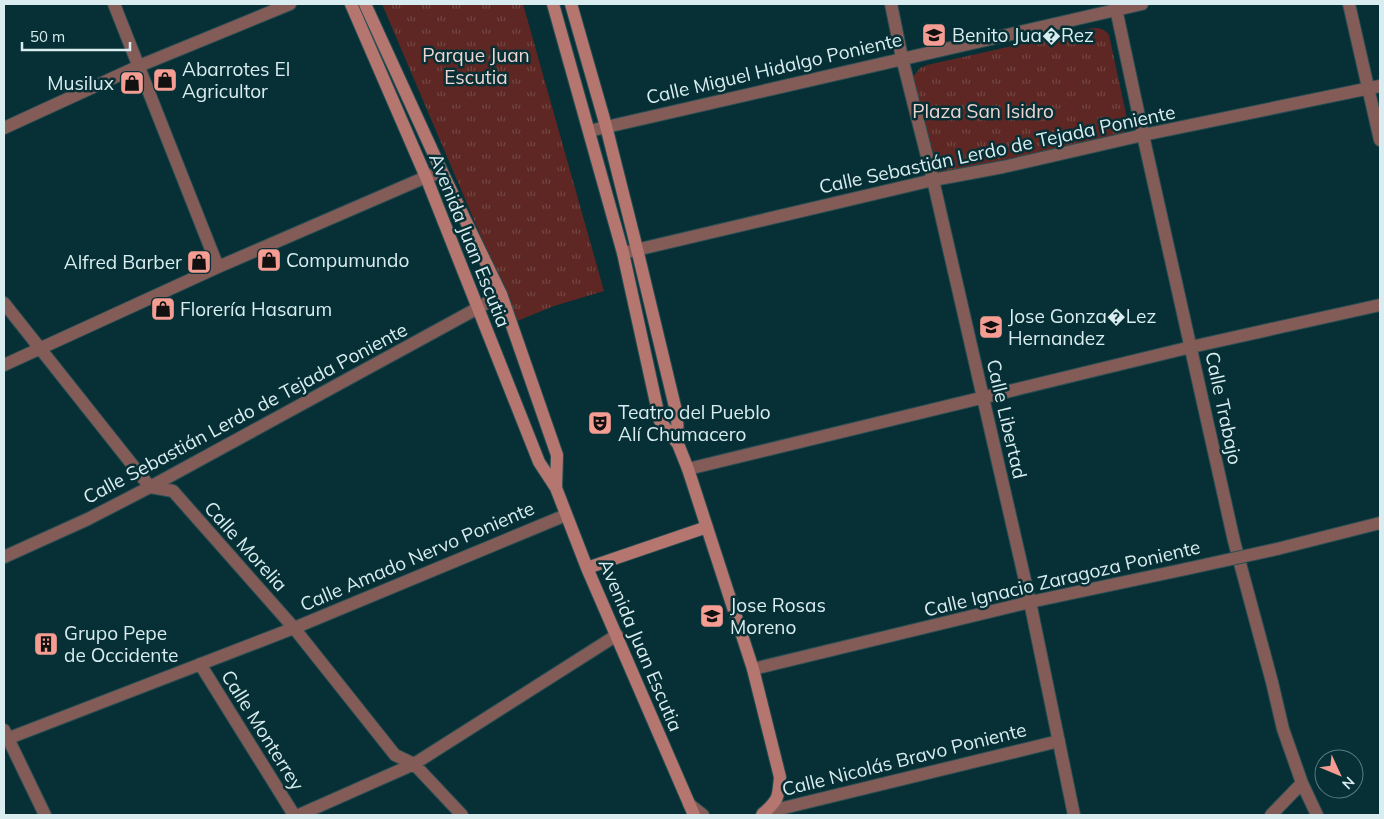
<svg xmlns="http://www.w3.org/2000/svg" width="1384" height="819" font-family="Mulish,sans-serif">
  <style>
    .grass { fill: url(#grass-tufts) }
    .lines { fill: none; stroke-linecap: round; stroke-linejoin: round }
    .minor-casing { stroke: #284e53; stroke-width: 14 }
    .secondary-casing { stroke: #284e53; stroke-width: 14 }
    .minor { stroke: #835b57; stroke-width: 12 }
    .secondary { stroke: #b57670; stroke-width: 12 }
    .minor-bridge-casing { stroke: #284e53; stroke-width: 14; stroke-linecap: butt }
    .minor-bridge { stroke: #835b57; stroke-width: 12 }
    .labels { text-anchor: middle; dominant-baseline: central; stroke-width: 5; stroke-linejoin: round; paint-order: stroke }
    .poi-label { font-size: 19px; fill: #d9edf0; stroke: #063035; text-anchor: start }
    .park-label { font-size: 19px; fill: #efd5d1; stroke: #063035 }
    .street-label { font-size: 19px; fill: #d9edf0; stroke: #063035 }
  </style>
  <defs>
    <pattern id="grass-tufts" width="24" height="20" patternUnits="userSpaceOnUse" patternTransform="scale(1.25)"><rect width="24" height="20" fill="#5e2723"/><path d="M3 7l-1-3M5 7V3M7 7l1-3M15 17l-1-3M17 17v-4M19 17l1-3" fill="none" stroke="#744743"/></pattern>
  </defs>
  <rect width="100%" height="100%" fill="#063035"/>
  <!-- grass -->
  <path class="grass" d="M382,4h141l81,287 -50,15 -37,15z
    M1093,28c7,0 12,1 16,7l19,88 -1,6 -5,6 -184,41 -26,-98 8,-10 7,-3z"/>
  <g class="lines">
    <defs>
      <path id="minor" d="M114,4l104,263
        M891,4l11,54 31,122 97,422 44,213
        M1115,4l28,131 91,406 38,141 11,47 19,54 15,32
        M1349,4l31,136
        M4,128l135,-62 151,-62
        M589,131l553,-127
        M623,253l310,-73 70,-13 140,-32 237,-49
        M4,303l146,184 23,4 121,137 101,127 19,9 48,51
        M4,365l214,-98 208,-90 16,-5
        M688,469l503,-122 189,-42
        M1277,549l103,-26
        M4,557l84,-38 62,-32 328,-179 23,-14
        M200,664l94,151
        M753,669l277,-67 156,-33
        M4,730l41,85
        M4,740l290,-112 272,-113
        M689,804l14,11
        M763,813l296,-72
        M299,815l115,-51 203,-129
        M1271,815l31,-32"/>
      <path id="secondary" d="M351,4l75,173 113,285 17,26 31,80 107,247
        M365,4l77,168 59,122 56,161 -1,33
        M553,4l70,249 37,168 18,23 10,25 65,200 27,108c-2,24 -2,22 -18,38
        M571,4l35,122 31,123 40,166 1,29
        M587,568l120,-41"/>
    </defs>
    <!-- minor casing -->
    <use href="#minor" class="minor-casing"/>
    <!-- secondary casing -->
    <use href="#secondary" class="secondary-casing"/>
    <!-- minor -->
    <use href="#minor" class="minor"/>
    <!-- secondary -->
    <use href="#secondary" class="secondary"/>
    <defs>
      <path id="minor-bridge" d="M1186,569l91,-20"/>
    </defs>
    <!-- minor-bridge casing -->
    <use href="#minor-bridge" class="minor-bridge-casing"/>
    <!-- minor-bridge -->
    <use href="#minor-bridge" class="minor-bridge"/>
  </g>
  <!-- icons -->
  <defs>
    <symbol id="school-square" viewBox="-11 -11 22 22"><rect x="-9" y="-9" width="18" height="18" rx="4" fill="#f59c93" stroke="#063035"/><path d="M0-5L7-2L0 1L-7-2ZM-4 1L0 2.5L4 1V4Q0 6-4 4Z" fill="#111"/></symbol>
    <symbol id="shop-square" viewBox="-11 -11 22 22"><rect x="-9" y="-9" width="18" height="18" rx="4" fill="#f59c93" stroke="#063035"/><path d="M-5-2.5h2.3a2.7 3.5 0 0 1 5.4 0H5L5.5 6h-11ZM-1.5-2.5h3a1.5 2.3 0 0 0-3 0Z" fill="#111"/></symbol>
    <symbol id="theatre-square" viewBox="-11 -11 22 22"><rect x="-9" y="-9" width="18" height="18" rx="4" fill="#f59c93" stroke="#063035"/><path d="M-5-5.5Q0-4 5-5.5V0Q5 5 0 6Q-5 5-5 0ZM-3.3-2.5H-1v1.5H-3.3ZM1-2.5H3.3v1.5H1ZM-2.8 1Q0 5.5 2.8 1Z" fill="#111"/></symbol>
    <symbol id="building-square" viewBox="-11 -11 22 22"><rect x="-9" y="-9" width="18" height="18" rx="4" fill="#f59c93" stroke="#063035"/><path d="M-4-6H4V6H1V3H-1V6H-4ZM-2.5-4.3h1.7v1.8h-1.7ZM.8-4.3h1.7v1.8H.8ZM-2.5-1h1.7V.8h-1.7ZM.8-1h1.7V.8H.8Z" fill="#111"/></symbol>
  </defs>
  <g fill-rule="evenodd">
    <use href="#school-square" x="920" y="21" width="28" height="28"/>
    <use href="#shop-square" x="151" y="66" width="28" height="28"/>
    <use href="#shop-square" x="118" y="69" width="28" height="28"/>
    <use href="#shop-square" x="255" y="246" width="28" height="28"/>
    <use href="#shop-square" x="185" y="248" width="28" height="28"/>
    <use href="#shop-square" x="149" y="295" width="28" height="28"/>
    <use href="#school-square" x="977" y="313" width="28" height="28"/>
    <use href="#theatre-square" x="586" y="409" width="28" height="28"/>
    <use href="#school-square" x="698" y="602" width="28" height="28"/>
    <use href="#building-square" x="32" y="630" width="28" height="28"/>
  </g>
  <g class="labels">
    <!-- poi labels -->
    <g class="poi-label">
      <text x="952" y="35">Benito Jua�Rez</text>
      <text x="182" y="69">Abarrotes El<tspan x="182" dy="22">Agricultor</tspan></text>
      <text x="114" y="83" text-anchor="end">Musilux</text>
      <text x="286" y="260">Compumundo</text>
      <text x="182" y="262" text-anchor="end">Alfred Barber</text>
      <text x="180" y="309">Florería Hasarum</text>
      <text x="1008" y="316">Jose Gonza�Lez<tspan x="1008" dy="22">Hernandez</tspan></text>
      <text x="618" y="412">Teatro del Pueblo<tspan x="618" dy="22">Alí Chumacero</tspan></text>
      <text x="730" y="605">Jose Rosas<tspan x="730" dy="22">Moreno</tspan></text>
      <text x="64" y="633">Grupo Pepe<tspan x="64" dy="22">de Occidente</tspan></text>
    </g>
    <!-- park labels -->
    <g class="park-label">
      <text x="476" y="55">Parque Juan<tspan x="476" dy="22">Escutia</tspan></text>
      <text x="983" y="111">Plaza San Isidro</text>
    </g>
    <!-- street labels -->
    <g class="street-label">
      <text transform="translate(774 68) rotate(-13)">Calle Miguel Hidalgo Poniente</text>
      <text transform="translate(997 149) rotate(-12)">Calle Sebastián Lerdo de Tejada Poniente</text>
      <text transform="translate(470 240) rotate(68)">Avenida Juan Escutia</text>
      <text transform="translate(1224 408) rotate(78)">Calle Trabajo</text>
      <text transform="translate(245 413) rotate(-28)">Calle Sebastián Lerdo de Tejada Poniente</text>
      <text transform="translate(1007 419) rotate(77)">Calle Libertad</text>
      <text transform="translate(246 546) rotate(48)">Calle Morelia</text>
      <text transform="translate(417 556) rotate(-23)">Calle Amado Nervo Poniente</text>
      <text transform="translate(1062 578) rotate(-13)">Calle Ignacio Zaragoza Poniente</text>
      <text transform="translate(641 645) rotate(67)">Avenida Juan Escutia</text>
      <text transform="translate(263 730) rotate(58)">Calle Monterrey</text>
      <text transform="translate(904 759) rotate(-14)">Calle Nicolás Bravo Poniente</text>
    </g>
  </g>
  <!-- border -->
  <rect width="1384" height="819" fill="none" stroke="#d9edf0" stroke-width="10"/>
  <!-- north arrow -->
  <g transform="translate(1339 774) rotate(134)"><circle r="24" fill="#063035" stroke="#5a7c80"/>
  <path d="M0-4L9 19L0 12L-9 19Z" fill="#f59c93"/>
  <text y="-8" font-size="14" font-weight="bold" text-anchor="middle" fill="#d9edf0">N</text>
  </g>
  <!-- scale -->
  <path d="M22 42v8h108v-8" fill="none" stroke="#d9edf0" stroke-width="2.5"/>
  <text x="30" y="42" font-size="15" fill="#d9edf0" stroke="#063035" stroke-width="4" paint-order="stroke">50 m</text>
</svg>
